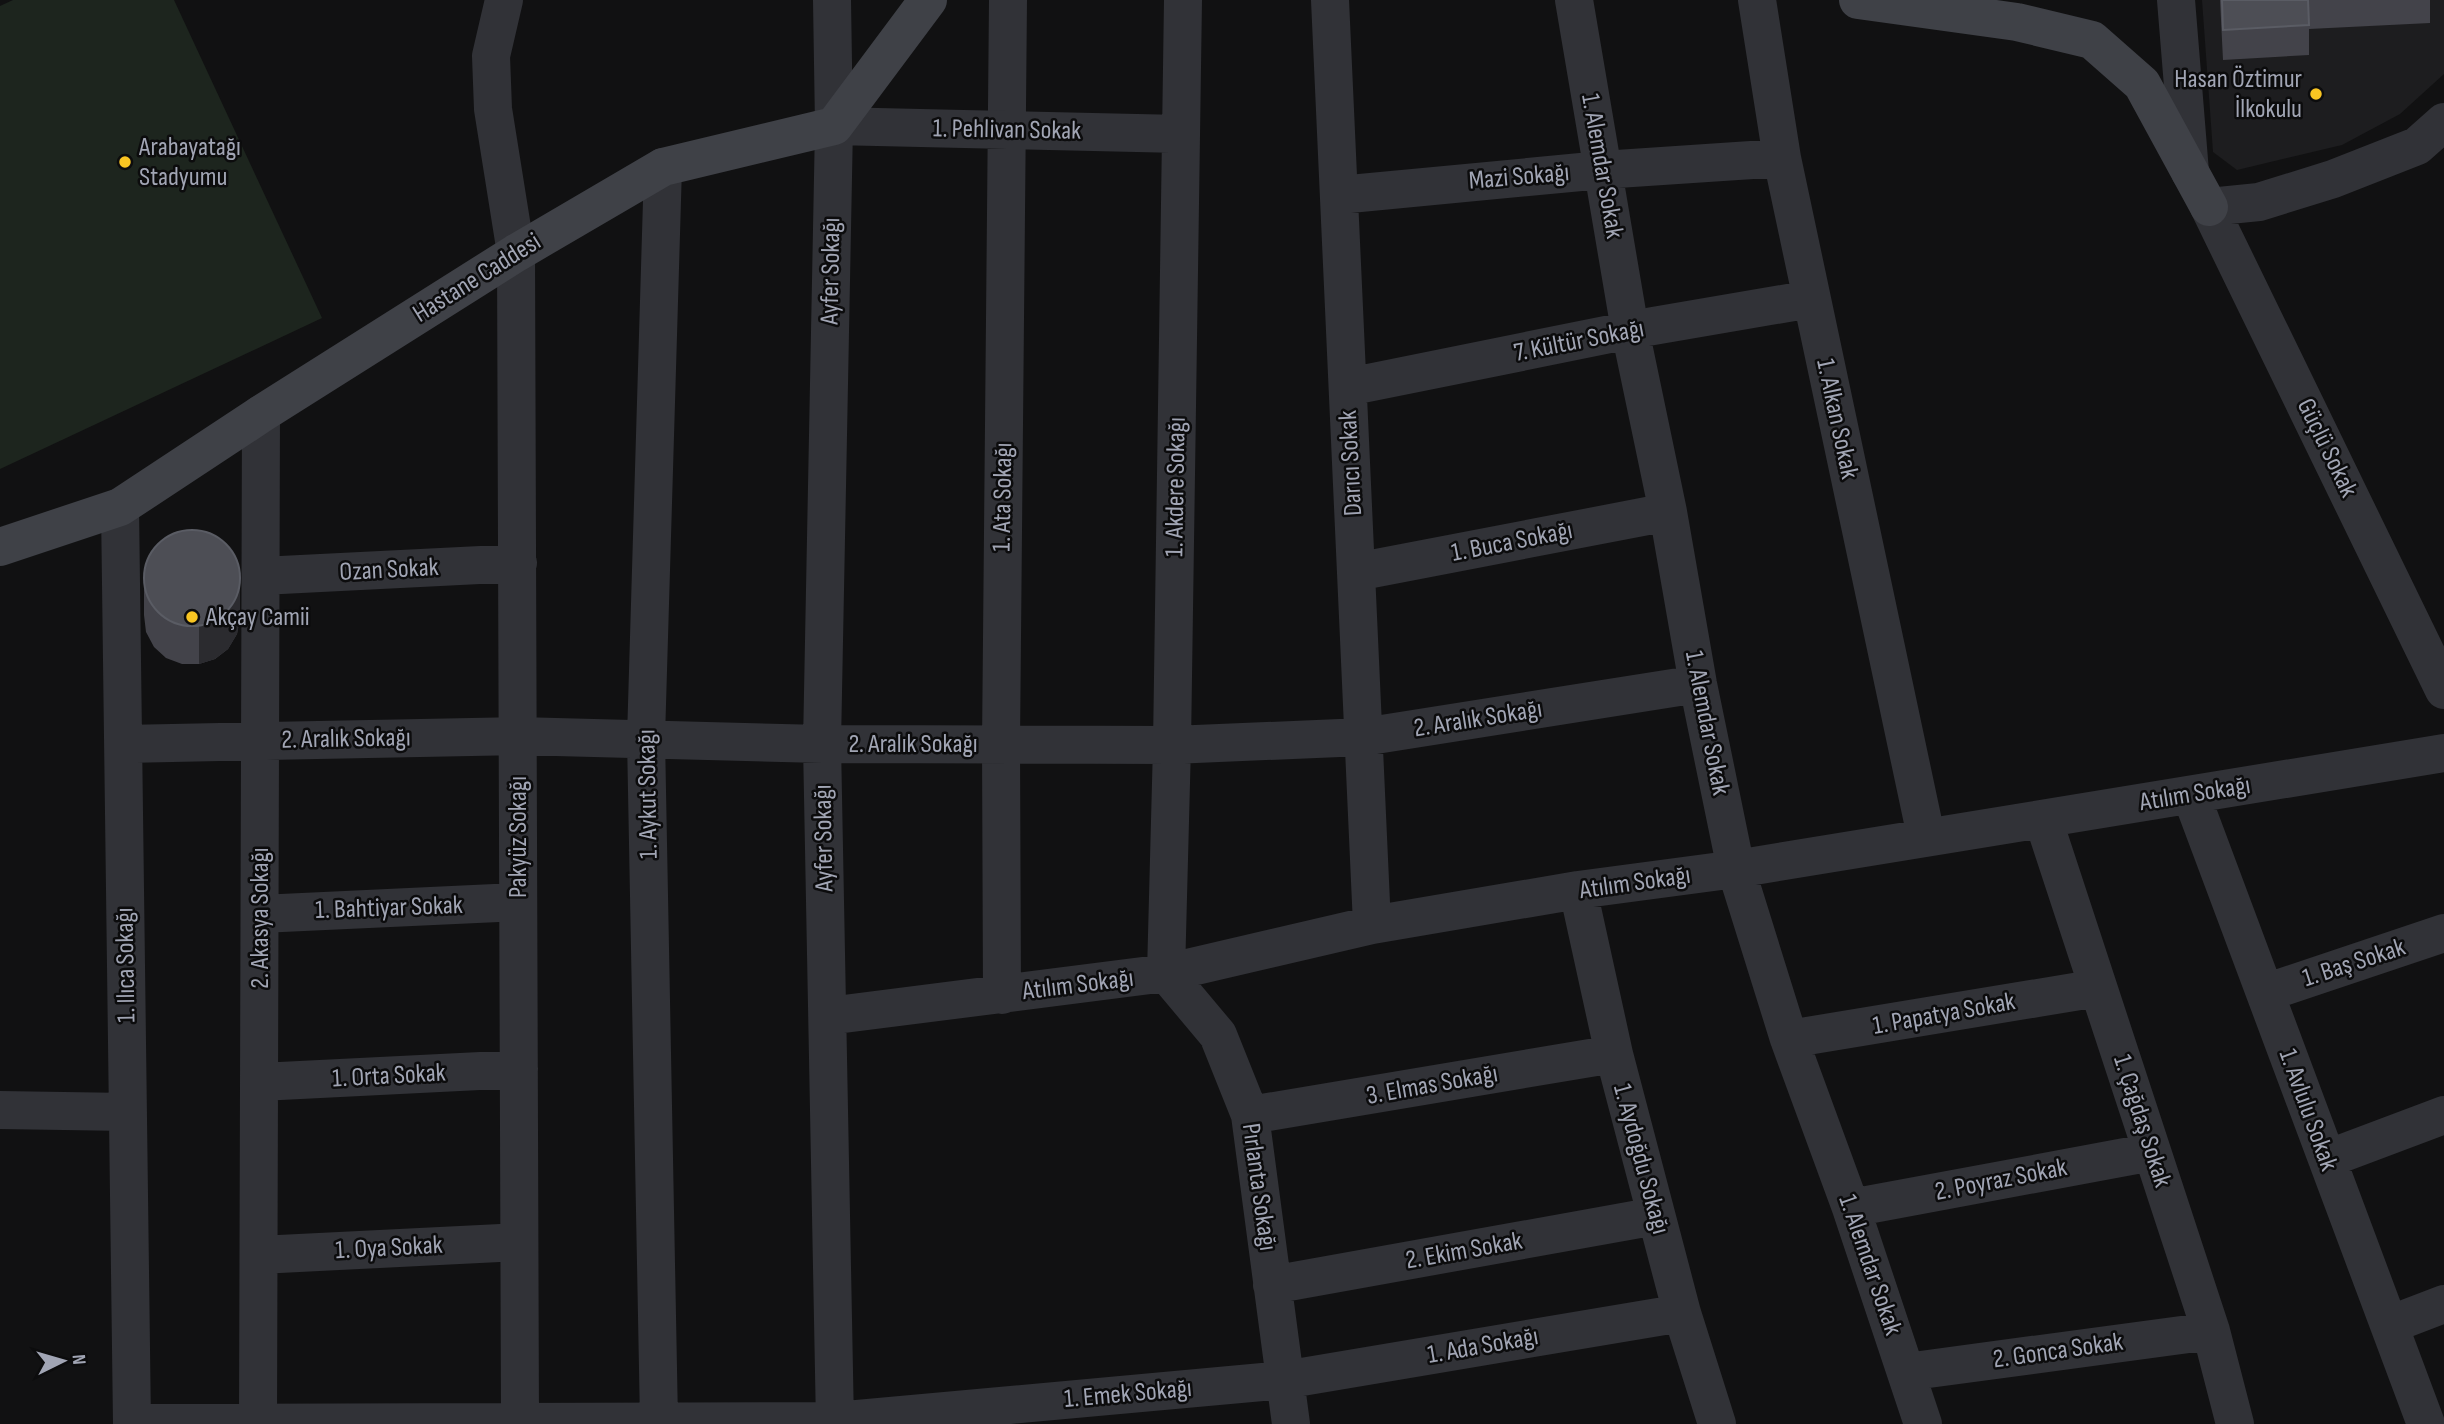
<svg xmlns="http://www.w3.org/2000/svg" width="2444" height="1424" font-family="'Sofia Sans Condensed',sans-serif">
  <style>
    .built { fill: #1d1d1f }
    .green { fill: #1d251e }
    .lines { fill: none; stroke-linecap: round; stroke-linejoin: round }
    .minor { stroke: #313237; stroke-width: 38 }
    .secondary { stroke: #3f4147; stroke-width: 38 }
    .wall { fill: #43434a }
    .shaded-wall { fill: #2b2b2f }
    .building { fill: #4d4e55; stroke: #5a5c64; stroke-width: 2 }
    .poi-dot { fill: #f9c522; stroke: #0c0c0d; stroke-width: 2.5 }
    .labels { text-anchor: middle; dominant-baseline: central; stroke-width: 5; stroke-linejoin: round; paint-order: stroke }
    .poi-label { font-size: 26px; fill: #a1a5b4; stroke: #0c0c0d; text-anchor: start }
    .street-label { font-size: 26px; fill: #a1a5b4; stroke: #0c0c0d }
  </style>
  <rect width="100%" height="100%" fill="#111112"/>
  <!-- built -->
  <path class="built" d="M2202,0h242v74l-44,40 -58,31 -105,25 -24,-18z"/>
  <!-- green -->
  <path class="green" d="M13,0h161l148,318 -322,151v-463z"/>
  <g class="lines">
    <!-- minor -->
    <path class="minor" d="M504,0l-13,56 2,53 23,144 4,1169
      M832,0l2,126 -12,618 13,680
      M1183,0l-11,745 -6,228 52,62 32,80 41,309
      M1330,0l42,925
      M1574,0l56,330 38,182 30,172 38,185 53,170 62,169 72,216
      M1757,0l25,158 144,678
      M2176,0l14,172
      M2444,122l-27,24 -84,33 -74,23 -50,5 235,483
      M834,126l347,8
      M1339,195l263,-25 180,-12
      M1348,387l282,-57 181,-31
      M120,507l12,917
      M1356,572l312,-60
      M261,576l257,-13
      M124,744l394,-8 304,8 350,1 191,-8 335,-53
      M2191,795l235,629
      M2043,819l168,512 24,93
      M1578,890l36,164 68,259 35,111
      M260,914l258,-12
      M2265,993l179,-60
      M1002,995l-1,-251 7,-744
      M828,1016l338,-43 206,-48 206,-35 158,-21 708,-116
      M1789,1039l309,-51
      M260,1082l259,-13
      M0,1110l128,2
      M1250,1115l364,-61
      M2327,1159l117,-44
      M1851,1208l301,-56
      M259,1255l260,-13
      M1272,1285l384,-69
      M2389,1325l55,-21
      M1906,1372l305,-41
      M659,1421l-13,-683 17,-571
      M258,1422l3,-1008
      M132,1423l703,-2 449,-41 398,-67"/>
    <!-- secondary -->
    <path class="secondary" d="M1858,0l159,22 75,18 50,44 67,123
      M0,547l120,-40 141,-93 255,-161 147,-86 171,-41 94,-126"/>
  </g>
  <!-- wall -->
  <path class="wall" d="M2220,0h210v23l-121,6v26l-86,5z
    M144,577l96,41 -3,16 -9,15 -13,10 -16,5h-17l-16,-6 -12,-11 -8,-15 -2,-17z"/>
  <!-- shaded-wall -->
  <path class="shaded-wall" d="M240,580v38l-3,16 -9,15 -13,10 -16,5v-38z"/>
  <!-- building -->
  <path class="building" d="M2222,0h86l1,25 -86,5z
    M144 578a48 48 0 1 1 96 0a48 48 0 1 1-96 0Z"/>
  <!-- markers -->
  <g class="poi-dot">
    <circle cx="2316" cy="94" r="7"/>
    <circle cx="125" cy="162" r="7"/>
    <circle cx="192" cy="617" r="7"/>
  </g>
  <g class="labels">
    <!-- poi labels -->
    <g class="poi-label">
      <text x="2302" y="79" text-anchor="end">Hasan Öztimur<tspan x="2302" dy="30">İlkokulu</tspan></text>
      <text x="139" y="147">Arabayatağı<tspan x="139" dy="30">Stadyumu</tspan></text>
      <text x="206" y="617">Akçay Camii</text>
    </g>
    <!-- street labels -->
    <g class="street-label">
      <text transform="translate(1007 130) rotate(1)">1. Pehlivan Sokak</text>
      <text transform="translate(1602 166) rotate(80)">1. Alemdar Sokak</text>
      <text transform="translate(1519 177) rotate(-5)">Mazi Sokağı</text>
      <text transform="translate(831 271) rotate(-89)">Ayfer Sokağı</text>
      <text transform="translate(477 278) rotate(-32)">Hastane Caddesi</text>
      <text transform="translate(1579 341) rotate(-11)">7. Kültür Sokağı</text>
      <text transform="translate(1837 419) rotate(78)">1. Alkan Sokak</text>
      <text transform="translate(2327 448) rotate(64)">Güçlü Sokak</text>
      <text transform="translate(1351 463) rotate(-93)">Darıcı Sokak</text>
      <text transform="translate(1176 487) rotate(-89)">1. Akdere Sokağı</text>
      <text transform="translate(1003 497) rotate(-89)">1. Ata Sokağı</text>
      <text transform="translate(1512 542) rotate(-11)">1. Buca Sokağı</text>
      <text transform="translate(389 570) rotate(-3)">Ozan Sokak</text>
      <text transform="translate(1478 719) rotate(-9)">2. Aralık Sokağı</text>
      <text transform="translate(1707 723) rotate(79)">1. Alemdar Sokak</text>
      <text transform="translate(346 739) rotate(-1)">2. Aralık Sokağı</text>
      <text x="913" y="744">2. Aralık Sokağı</text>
      <text transform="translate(648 794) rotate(-91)">1. Aykut Sokağı</text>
      <text transform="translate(2195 794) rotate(-9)">Atılım Sokağı</text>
      <text transform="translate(518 837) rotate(-90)">Pakyüz Sokağı</text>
      <text transform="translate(824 838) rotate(-91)">Ayfer Sokağı</text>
      <text transform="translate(1635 883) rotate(-8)">Atılım Sokağı</text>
      <text transform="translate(389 908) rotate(-2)">1. Bahtiyar Sokak</text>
      <text transform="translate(260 918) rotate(-90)">2. Akasya Sokağı</text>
      <text transform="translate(2354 963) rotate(-18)">1. Baş Sokak</text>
      <text transform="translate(126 965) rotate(-91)">1. Ilıca Sokağı</text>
      <text transform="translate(1078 985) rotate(-7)">Atılım Sokağı</text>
      <text transform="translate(1944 1014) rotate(-10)">1. Papatya Sokak</text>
      <text transform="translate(389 1076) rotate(-3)">1. Orta Sokak</text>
      <text transform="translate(1432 1085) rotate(-10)">3. Elmas Sokağı</text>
      <text transform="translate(2308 1110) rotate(70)">1. Avlulu Sokak</text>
      <text transform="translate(2142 1121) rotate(72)">1. Çağdaş Sokak</text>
      <text transform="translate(1641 1159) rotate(75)">1. Aydoğdu Sokağı</text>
      <text transform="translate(2001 1180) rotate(-11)">2. Poyraz Sokak</text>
      <text transform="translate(1259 1187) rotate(82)">Pırlanta Sokağı</text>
      <text transform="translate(389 1248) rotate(-3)">1. Oya Sokak</text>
      <text transform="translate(1464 1251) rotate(-10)">2. Ekim Sokak</text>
      <text transform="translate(1870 1265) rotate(71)">1. Alemdar Sokak</text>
      <text transform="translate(1483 1346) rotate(-10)">1. Ada Sokağı</text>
      <text transform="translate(2058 1351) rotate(-8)">2. Gonca Sokak</text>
      <text transform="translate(1128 1394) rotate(-5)">1. Emek Sokağı</text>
    </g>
  </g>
  <!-- north arrow -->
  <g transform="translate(63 1361) rotate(85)" stroke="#0c0c0d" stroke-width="5" paint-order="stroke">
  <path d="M0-5L12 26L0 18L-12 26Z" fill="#a1a5b4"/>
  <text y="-10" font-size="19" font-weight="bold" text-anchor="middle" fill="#a1a5b4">N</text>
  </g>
</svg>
